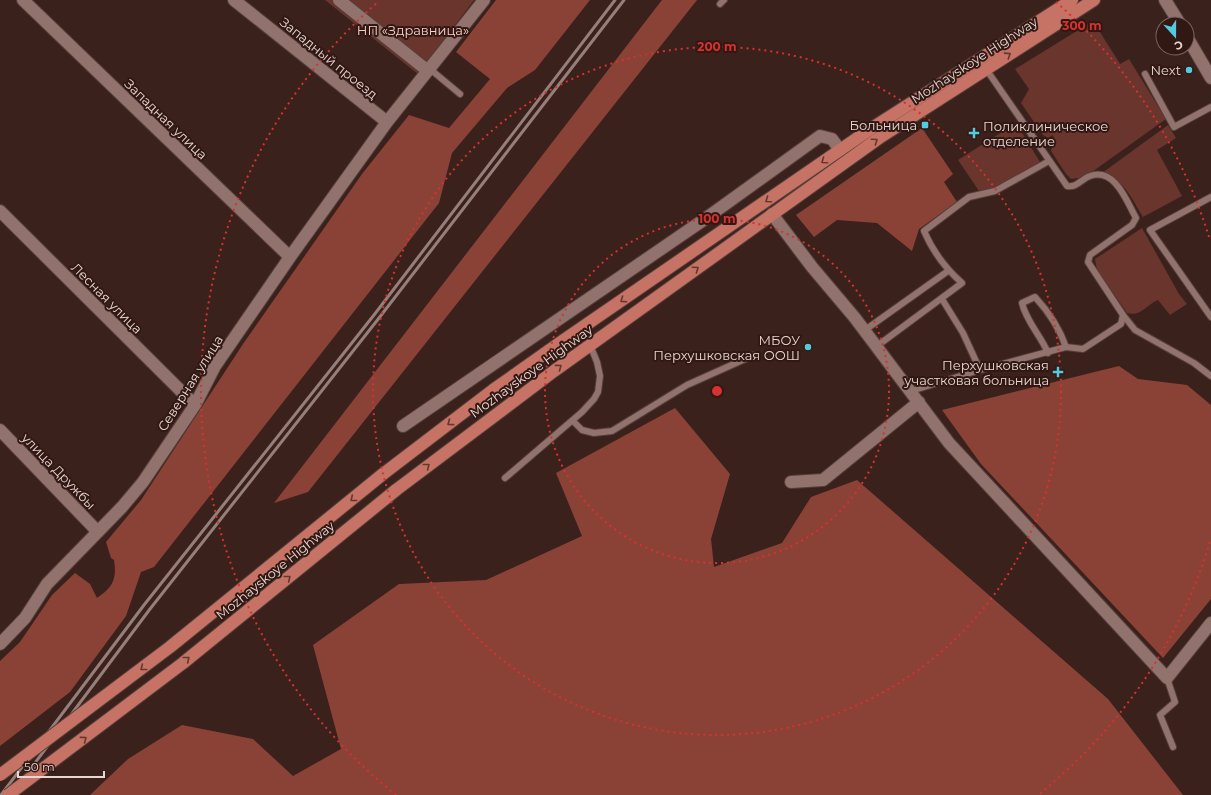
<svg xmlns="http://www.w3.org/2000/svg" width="1211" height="795" font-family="Montserrat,sans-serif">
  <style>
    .green { fill: #69352c }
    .forest { fill: #8b4236 }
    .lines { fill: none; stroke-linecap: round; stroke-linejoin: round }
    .lane-casing { stroke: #553f3b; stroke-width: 8 }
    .street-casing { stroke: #553f3b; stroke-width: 14 }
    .primary-casing { stroke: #553f3b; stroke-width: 14 }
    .lane { stroke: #91726c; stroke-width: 6 }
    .street { stroke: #91726c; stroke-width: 12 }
    .primary { stroke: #c67264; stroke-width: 12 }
    .rail { stroke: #957f7b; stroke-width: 3 }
    .primary-bridge-casing { stroke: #553f3b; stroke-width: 14; stroke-linecap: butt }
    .primary-bridge { stroke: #c67264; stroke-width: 12 }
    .oneway { stroke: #65382f }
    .ring { fill: none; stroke: #d73131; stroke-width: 2; stroke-dasharray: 2 4 }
    .poi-dot { fill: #55cade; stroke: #311813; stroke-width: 1.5 }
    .labels { text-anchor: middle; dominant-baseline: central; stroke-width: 4; stroke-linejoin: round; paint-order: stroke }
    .park-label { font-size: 13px; fill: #fccec6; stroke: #311813 }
    .street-label { font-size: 13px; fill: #e8d6d3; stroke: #311813 }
    .poi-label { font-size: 13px; fill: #e8d6d3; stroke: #311813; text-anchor: end }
    .centre { fill: #d73131; stroke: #311813; stroke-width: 2 }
    .ring-label { font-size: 12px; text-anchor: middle; font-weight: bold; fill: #d73131; stroke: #311813; stroke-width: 4; stroke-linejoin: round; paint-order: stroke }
  </style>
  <rect width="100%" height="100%" fill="#3b211c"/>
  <!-- green -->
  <path class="green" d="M325,0h149l-56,74z
    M1093,21l27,43 9,-5 37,60 -81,58 -14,2 -5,-5 -15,-23 3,-11 -1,-5 -5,3 -5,-3 -22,-32 8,-14 -14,-20z
    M1016,123l24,39 -45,26 -16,3 -21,-31z
    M1168,125l8,13 -19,12 25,46 -39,21c-12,-19 -18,-37 -41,-44z
    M1142,228l37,66 8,10 -17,11 -12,-15c-12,5 -17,17 -31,13l-30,-43 -2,-11z"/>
  <!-- forest -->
  <path class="forest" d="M496,0h94l-55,70 -28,18 -55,65 -13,50 -285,364 -13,5 -15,44 -56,76 -70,54v-85l20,-19 32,-47 23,-22 15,11 7,14c16,-11 20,-19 17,-38l-3,-2 -5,-16 35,-42 102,-156 119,-170 47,-59 40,13 41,-49 -34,-27z
    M662,0h35l-389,492 -34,11z
    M922,128l31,46 -9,8 13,20 -38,27 -7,22 -35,-28 -40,-3 -23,17 -18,-22z
    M1119,366l19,13 49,6 24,20v194l-48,59 -182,-194 -39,-54z
    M675,408l55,66 -19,65 3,28 68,-24 29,-46 46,-17 251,219 75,96h-1093l38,-36 54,-34 71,14 40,37 48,-27 -28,-104 86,-61 87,-4 96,-44 -26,-63z"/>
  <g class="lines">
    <defs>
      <path id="lane" d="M720,4l4,-4
        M430,69l30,25
        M986,69l81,117c10,2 14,-7 23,-10 25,-9 37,26 46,42l-4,7 -42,30 -2,7 35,53 12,15 59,33 17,13
        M1145,74l29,53 37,-20
        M1211,197l-61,33 61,87
        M942,299l21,34 17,37
        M865,330l83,-59
        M877,346l85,-63c-17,-15 -29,-31 -38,-52l45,-34 26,-6 54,-30
        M1048,353c-7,-17 -22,-32 -26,-50l13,-6c13,14 25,33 31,50
        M911,391l69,-21 86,-23 17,2 38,-25 2,-9
        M573,421l9,9 12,3 18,-2 75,-46 67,-30
        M505,478l77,-66 12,-13 4,-7 2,-16 -3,-14 -7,-17
        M1167,678l8,24 -15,13 13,32"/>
      <path id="street" d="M23,0l267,257
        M234,0l153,122
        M339,0l89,71
        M1165,0l15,24
        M1187,37l24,41
        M0,211l195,194
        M772,214l40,53 43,51 94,125 218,235 44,-55
        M403,426l299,-205 118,-85 12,3 8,11
        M0,430l98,102
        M791,482l32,-2 96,-78
        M0,644l25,-26 22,-34 75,-77 21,-25 52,-77 20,-39 75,-109 97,-135 97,-122"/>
      <path id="primary" d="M383,474l110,-84 68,-48 311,-214 200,-128
        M396,490l158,-119 325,-233 215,-138"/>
    </defs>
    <!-- lane casing -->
    <use href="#lane" class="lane-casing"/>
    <!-- street casing -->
    <use href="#street" class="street-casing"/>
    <!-- primary casing -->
    <use href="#primary" class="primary-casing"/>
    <!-- lane -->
    <use href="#lane" class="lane"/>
    <!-- street -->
    <use href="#street" class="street"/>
    <!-- primary -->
    <use href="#primary" class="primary"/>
    <!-- rail -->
    <path class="rail" d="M1,795l143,-190 230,-290 241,-315
      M11,795l139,-186 229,-291 245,-318"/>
    <defs>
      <path id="primary-bridge" d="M0,775l170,-128 213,-173
        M8,795l175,-132 213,-173"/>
    </defs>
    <!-- primary-bridge casing -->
    <use href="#primary-bridge" class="primary-bridge-casing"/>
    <!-- primary-bridge -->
    <use href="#primary-bridge" class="primary-bridge"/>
  </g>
  <!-- one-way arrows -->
  <defs><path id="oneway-chevron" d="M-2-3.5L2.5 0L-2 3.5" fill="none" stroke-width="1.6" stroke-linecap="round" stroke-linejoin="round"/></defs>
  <g class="oneway">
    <use href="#oneway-chevron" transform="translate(1008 55) rotate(-33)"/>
    <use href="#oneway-chevron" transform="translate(875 141) rotate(-35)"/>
    <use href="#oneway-chevron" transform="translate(824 161) rotate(145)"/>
    <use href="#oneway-chevron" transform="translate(768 200) rotate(145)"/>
    <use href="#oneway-chevron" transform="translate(696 269) rotate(-35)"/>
    <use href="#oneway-chevron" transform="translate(623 300) rotate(146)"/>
    <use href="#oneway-chevron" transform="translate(559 367) rotate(-36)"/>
    <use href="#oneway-chevron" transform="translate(450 423) rotate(143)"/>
    <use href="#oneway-chevron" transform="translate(427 466) rotate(-38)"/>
    <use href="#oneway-chevron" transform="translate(353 499) rotate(141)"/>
    <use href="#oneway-chevron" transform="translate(288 578) rotate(-39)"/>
    <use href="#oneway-chevron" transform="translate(187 659) rotate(-39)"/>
    <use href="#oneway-chevron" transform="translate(143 668) rotate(142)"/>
    <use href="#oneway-chevron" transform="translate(84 739) rotate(-37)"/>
  </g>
  <!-- distance rings -->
  <g class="ring">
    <circle cx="717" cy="391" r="172"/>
    <circle cx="717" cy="391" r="344"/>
    <path d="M1210 542A516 516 0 0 1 1038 795M396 795A516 516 0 0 1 378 2M1056 2A516 516 0 0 1 1210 240"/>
  </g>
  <!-- markers -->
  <g class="poi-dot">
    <circle cx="1189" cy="70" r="4"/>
    <rect x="921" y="121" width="8" height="8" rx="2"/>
    <path d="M972 127h4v4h4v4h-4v4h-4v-4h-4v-4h4z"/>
    <circle cx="808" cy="347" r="4"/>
    <path d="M1056 366h4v4h4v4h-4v4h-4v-4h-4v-4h4z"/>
  </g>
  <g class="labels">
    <!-- park labels -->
    <g class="park-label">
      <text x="413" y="30">НП «Здравница»</text>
    </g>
    <!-- street labels -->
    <g class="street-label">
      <text transform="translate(329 58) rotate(39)">Западный проезд</text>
      <text transform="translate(974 60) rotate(-33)">Mozhayskoye Highway</text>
      <text transform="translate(166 119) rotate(44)">Западная улица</text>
      <text transform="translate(107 298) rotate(45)">Лесная улица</text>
      <text transform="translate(531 371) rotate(-36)">Mozhayskoye Highway</text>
      <text transform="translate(190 383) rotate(-58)">Северная улица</text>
      <text transform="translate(59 471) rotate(46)">улица Дружбы</text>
      <text transform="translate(275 570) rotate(-39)">Mozhayskoye Highway</text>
    </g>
    <!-- poi labels -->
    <g class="poi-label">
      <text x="1181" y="70">Next</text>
      <text x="917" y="125">Больница</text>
      <text x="983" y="126" text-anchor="start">Поликлиническое<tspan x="983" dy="15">отделение</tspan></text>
      <text x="800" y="340">МБОУ<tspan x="800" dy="15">Перхушковская ООШ</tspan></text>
      <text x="1049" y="365">Перхушковская<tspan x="1049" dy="15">участковая больница</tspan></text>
    </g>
  </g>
  <circle cx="717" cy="391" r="6" class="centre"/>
  <g class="ring-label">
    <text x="1082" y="30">300 m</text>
    <text x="717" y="51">200 m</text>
    <text x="717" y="223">100 m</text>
  </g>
  <!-- north arrow -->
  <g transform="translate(1175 36) rotate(159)"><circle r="19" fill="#311813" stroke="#7a6460"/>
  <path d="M0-3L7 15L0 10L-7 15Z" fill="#55cade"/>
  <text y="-6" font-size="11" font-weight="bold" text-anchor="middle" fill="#e8d6d3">С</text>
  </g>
  <!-- scale -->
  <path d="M18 771v6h86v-6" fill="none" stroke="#e8d6d3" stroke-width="2"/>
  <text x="24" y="771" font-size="12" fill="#e8d6d3" stroke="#311813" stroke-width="3" paint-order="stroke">50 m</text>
</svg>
